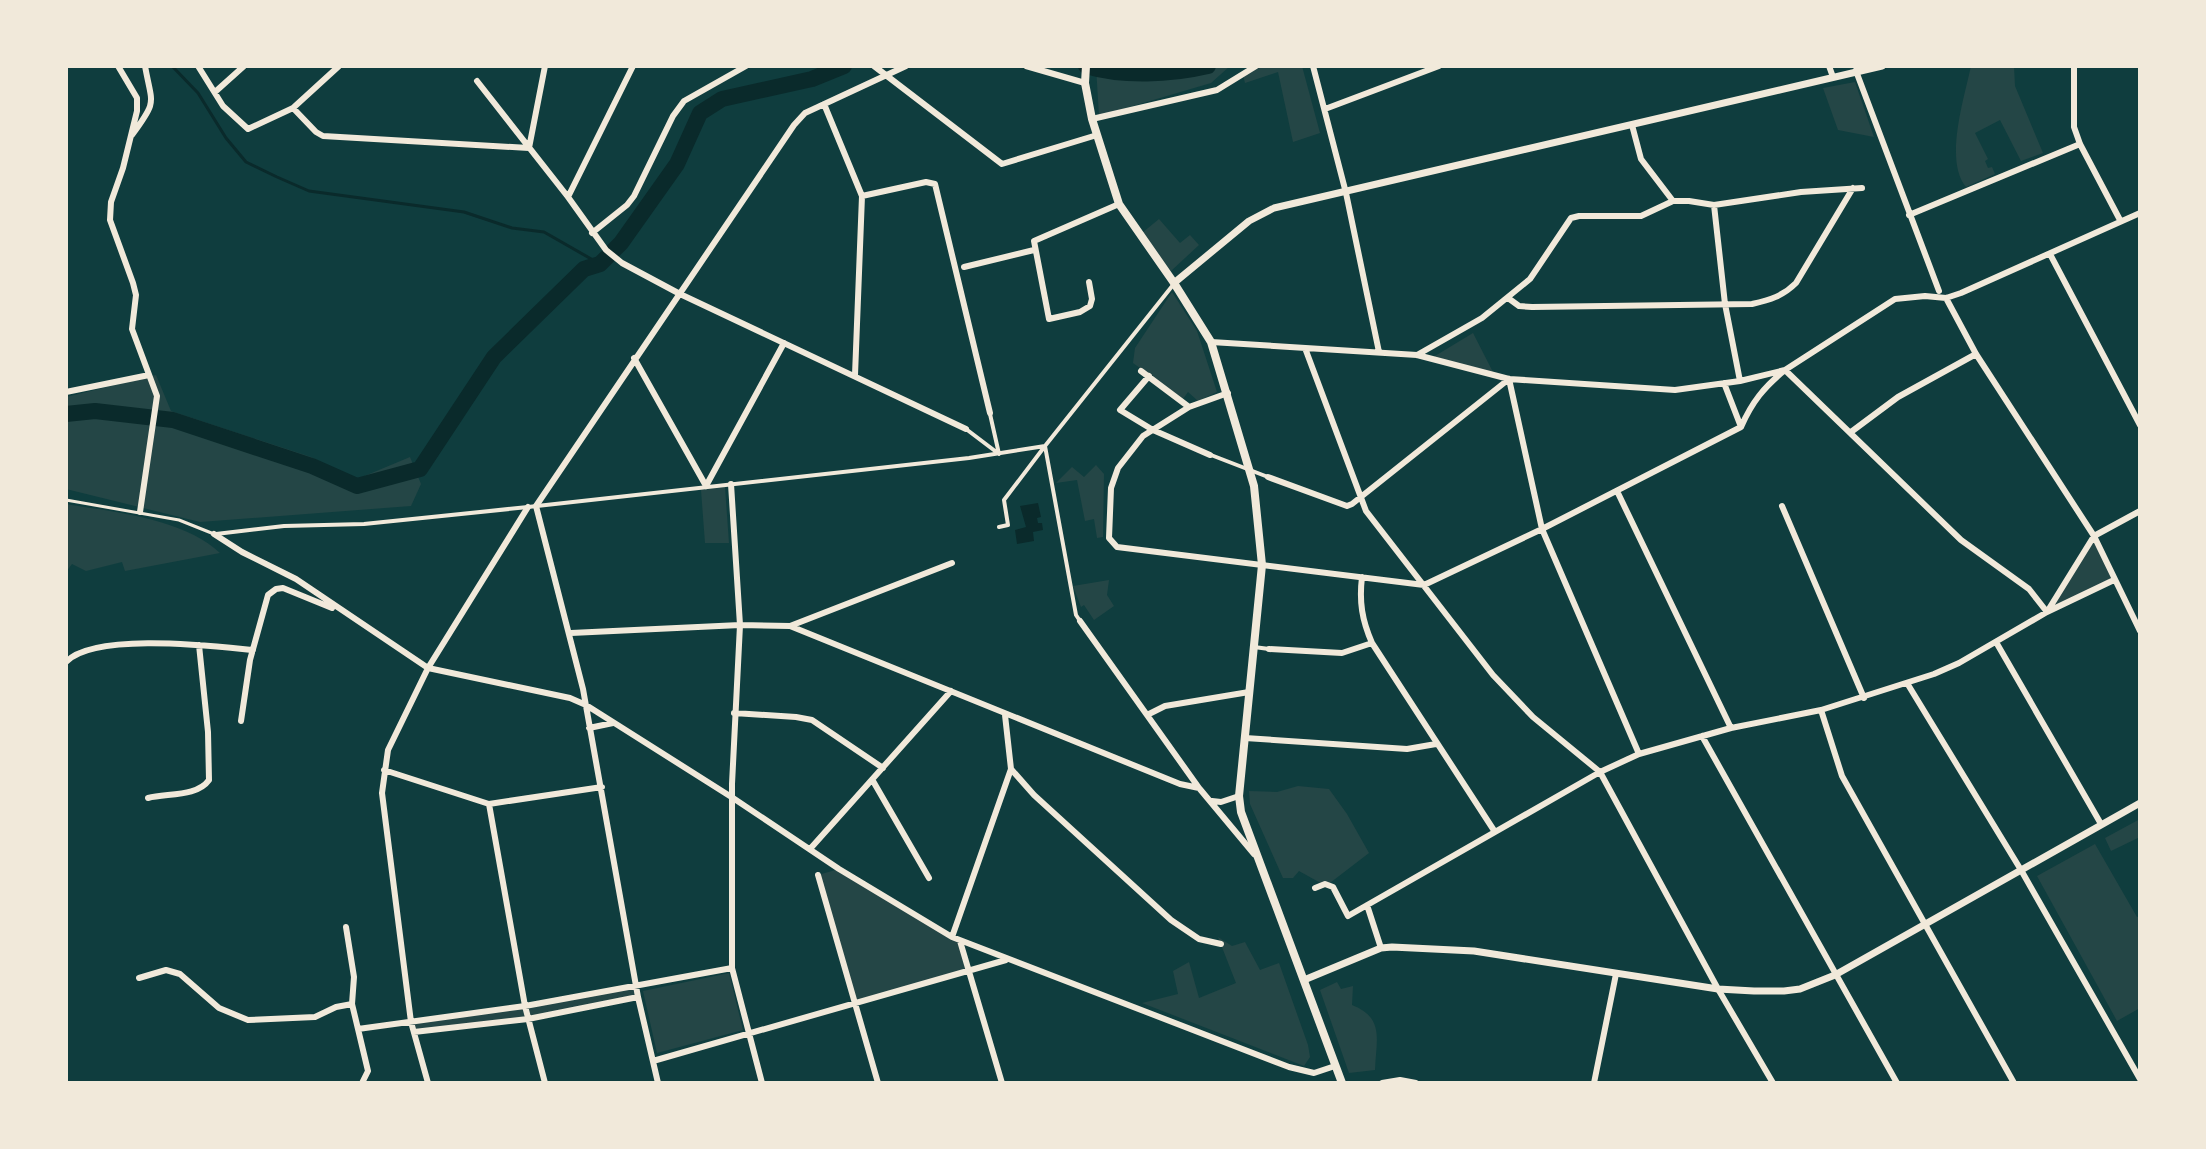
<svg xmlns="http://www.w3.org/2000/svg" width="2206" height="1149" font-family="Commissioner,sans-serif">
  <style>
    .green { fill: #244646 }
    .water { fill: #0a2a2b }
    .lines { fill: none; stroke-linecap: round; stroke-linejoin: round }
    .stream { stroke: #0a2a2b; stroke-width: 3 }
    .river { stroke: #0a2a2b; stroke-width: 16 }
    .service { stroke: #f1e9da; stroke-width: 3 }
    .pedestrian { stroke: #f1e9da; stroke-width: 4 }
    .minor { stroke: #f1e9da; stroke-width: 6 }
    .tertiary { stroke: #f1e9da; stroke-width: 7 }
    .secondary { stroke: #f1e9da; stroke-width: 8 }
  </style>
  <rect width="100%" height="100%" fill="#0f3d3e"/>
  <!-- green -->
  <path class="green" d="M1096,66h134l-19,17 -112,33z
    M1256,66h46l18,67 -27,9 -15,-70 -33,11 -2,-8z
    M1971,66h43l1,20 28,67 -22,8 -21,-41 -25,13 13,26 -3,2 3,7 4,-1 3,7 -29,13c-22,-26 -2,-88 5,-121z
    M1855,82l19,55 -36,-7 -15,-42z
    M1159,219l21,24 10,-8 9,10 -28,26 -29,-38z
    M1172,292l25,39 20,61 -19,9 -10,-9 -5,7 -50,-36 2,-15z
    M1473,333l22,43 -65,-17z
    M156,375l15,36 140,46 44,23 55,-23 11,27 -10,22 -211,16 -134,-33v-92z
    M1096,465l8,9 -1,63 -6,1 -3,-19 -9,2 -8,-41 -21,3 16,-16 12,10z
    M725,487l4,56h-24l-4,-53z
    M66,504c48,8 119,15 154,49l-95,18 -3,-9 -36,9 -14,-7 -6,8z
    M2094,536l20,44 -67,32z
    M1109,580l-2,15 7,11 -20,14 -10,-15 -3,2 -8,-21z
    M1298,786l31,3 18,25 22,39 -43,33 -27,-15 -6,7h-10l-33,-74 -1,-13 28,1z
    M2140,819v18l-29,14 -6,-13z
    M2095,844l42,73 3,-1v92l-23,13 -80,-145z
    M839,869l121,72 9,31 -114,32 -37,-129z
    M1218,937l14,9 13,-4 15,28 19,-7 29,82 2,12 -6,9 -162,-63 36,-9 -5,-23 16,-9 10,36 37,-15z
    M729,973l14,57 -86,23 -14,-62z
    M1337,982l4,7 12,-3 -1,19c33,13 24,35 23,65l-26,3 -29,-83z
    M636,985l2,12 -110,22 -114,13 -3,-10z"/>
  <!-- water -->
  <path class="water" d="M1038,503l3,14 -4,1 1,5h4l1,7 -10,2 1,9 -17,3 -2,-14 11,-3 -6,-21z"/>
  <g class="lines">
    <!-- stream -->
    <path class="stream" d="M172,66l26,27 28,45 20,24 31,15 32,14 155,21 48,16 32,4 56,32"/>
    <!-- river -->
    <path class="river" d="M1086,66c37,11 84,9 122,0
      M66,414l29,-3 78,9 139,46 45,20 63,-17 74,-112 90,-88 16,-5 21,-21 56,-79 23,-51 22,-14 90,-20 32,-13"/>
    <!-- service -->
    <path class="service" d="M66,500l113,20 35,14"/>
    <!-- pedestrian -->
    <path class="pedestrian" d="M966,429l33,25 -9,-40
      M1211,455l57,22
      M999,527l9,-2 -4,-25 41,-54 31,169 4,6
      M216,534l68,-8 80,-2 164,-17 441,-49 76,-12 128,-161
      M1254,647l15,2"/>
    <!-- minor -->
    <path class="minor" d="M118,66l19,32v13l-14,57 -12,34 -1,18 23,63 3,12 -4,34 25,67 -17,116
      M198,66l25,40 25,23 45,-21 46,-42
      M874,66l128,98 95,-29
      M1026,66l59,17
      M1313,66l33,127 33,159
      M1829,66l4,11
      M1857,66l-1,5 83,220
      M2074,66v61l6,17 40,76
      M477,81l91,116 38,53 16,13 58,31 286,135
      M215,92l29,-26
      M824,104l38,92 64,-14 9,2 55,229
      M293,108l23,24 7,4 206,12 16,-82
      M1325,109l114,-43
      M1092,119l125,-29 39,-24
      M1632,125l9,34 32,42
      M132,135c26,-35 20,-30 13,-69
      M568,197l65,-131
      M1714,205l11,99 15,77
      M1909,215l171,-71
      M592,233l35,-28 7,-9 39,-80 11,-15 62,-35
      M2050,254l90,171
      M964,267l70,-17
      M1089,282l3,17 -2,7 -10,6 -31,7 -15,-78 85,-37
      M1508,298l11,8 13,1 220,-3c18,-4 31,-8 44,-21l57,-95
      M1946,298l30,56 118,182 46,95
      M1211,342l206,13 92,24 166,11 65,-9 45,-11 110,-71 30,-3 21,2 15,-5 179,-80
      M1305,348l61,163 127,164 40,42 67,55 118,217 55,94
      M1417,355l65,-37 48,-39 41,-61 8,-2h62l32,-15h16l25,4 87,-13 61,-4
      M634,358l72,128
      M1141,371l48,36 39,-14
      M855,375l7,-179
      M1149,376l-29,34 33,20 57,25
      M1724,383l17,44
      M66,392l83,-17
      M1189,407l-46,29 -25,32 -7,20 -2,50 8,9 307,38 118,-56 199,-102c11,-25 23,-40 44,-57l176,170 68,49 18,23 67,-32
      M1851,432l47,-35 78,-43
      M1268,477l79,29 5,-2 157,-125 33,150 97,225
      M731,484l9,141 -8,159v184l30,115
      M706,486l78,-143
      M1617,491l114,237
      M1782,506l82,192
      M214,534l28,18 54,27 132,89 142,30 16,7 147,93 106,71 113,68 337,130 25,6 21,-7
      M1362,577c-3,25 0,43 10,66l123,189
      M1080,621l119,167 55,66
      M790,626l162,-63
      M571,633l169,-8 50,1 390,158 19,4
      M1996,642l105,182
      M1269,649l73,4 30,-10
      M66,662c28,-30 146,-16 187,-12
      M1907,683l114,187 119,209
      M1821,710l21,66 172,307
      M734,713l62,4 16,3 71,48
      M1149,714l16,-8 84,-14
      M241,721l9,-61 18,-65 8,-6 7,-1 49,20
      M589,728l24,-5
      M1702,736l195,347
      M1245,738l162,11 29,-5
      M1011,769l23,26 137,125 28,19 22,5
      M384,770l105,34 113,-17
      M873,781l56,97
      M148,798c19,-5 49,-1 61,-18l-1,-48 -9,-87
      M1212,801l9,1 18,-6
      M489,804l36,202 20,77
      M810,849l141,-158
      M818,875l60,208
      M1315,888l10,-4 8,3 15,29 252,-144 39,-18 92,-26 90,-18 113,-36 25,-11 88,-51 47,-76 46,-25
      M1367,905l14,43
      M346,927l8,50 -2,27 6,25
      M952,937l59,-168 -6,-54
      M960,941l42,142
      M139,978l27,-8 14,4 39,34 29,12 67,-3 21,-10 16,-3
      M414,1032l114,-13 110,-22
      M653,1061l353,-101
      M362,1083l6,-12 -10,-42 167,-23 207,-38
      M428,1083l-17,-61 -29,-229 6,-43 40,-82 100,-161
      M658,1083l-20,-86 -55,-308 -47,-183 258,-381 11,-12 101,-47
      M1382,1083l18,-3 16,3
      M1594,1083l22,-109"/>
    <!-- tertiary -->
    <path class="tertiary" d="M1174,283l75,-62 25,-13 608,-142
      M1304,980l77,-32 11,-1 82,4 244,38 36,2h30l16,-2 35,-14 305,-172"/>
    <!-- secondary -->
    <path class="secondary" d="M1086,66l-1,17 7,36 27,85 55,79 37,59 43,144 8,79 -23,231 2,16 101,271"/>
  </g>
  <!-- border -->
  <rect width="2206" height="1149" fill="none" stroke="#f1e9da" stroke-width="136"/>
</svg>
